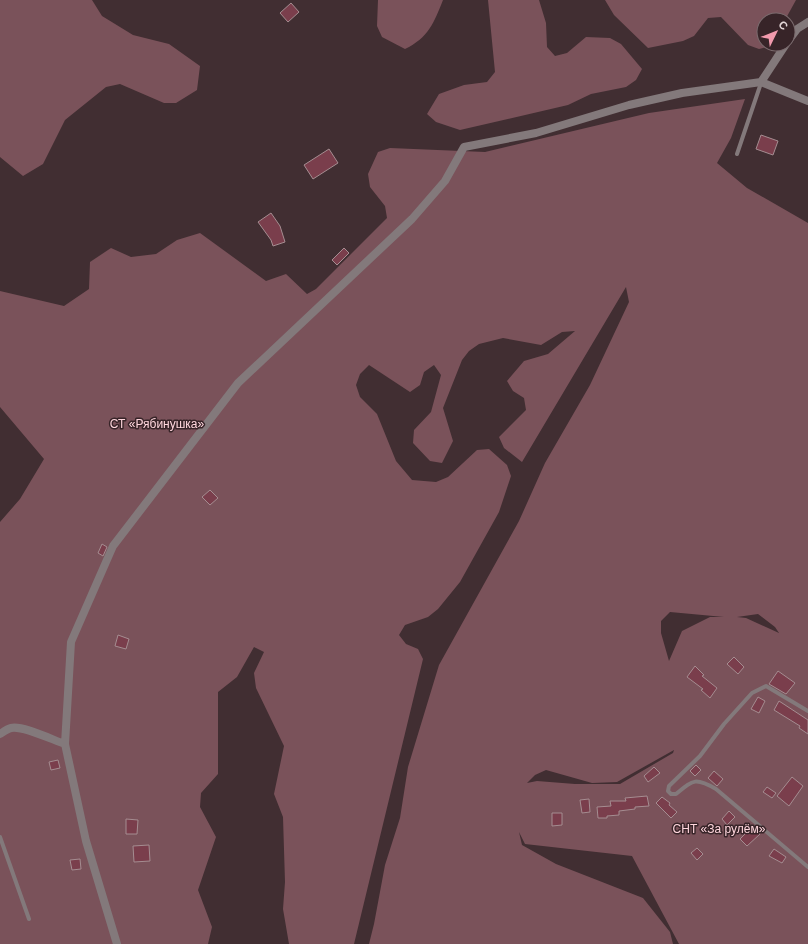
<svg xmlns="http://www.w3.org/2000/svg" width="808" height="944" font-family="Helvetica,sans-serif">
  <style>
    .green { fill: #7a525a; fill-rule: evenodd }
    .building { fill: #7a3e4c; stroke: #a58d91 }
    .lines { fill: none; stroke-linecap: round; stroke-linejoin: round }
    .lane { stroke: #83797b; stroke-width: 4 }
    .street { stroke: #83797b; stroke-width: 8 }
    .labels { text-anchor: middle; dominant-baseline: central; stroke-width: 3; stroke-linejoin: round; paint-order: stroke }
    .park-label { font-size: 12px; fill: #ffd6dd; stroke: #372428 }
  </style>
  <rect width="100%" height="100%" fill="#412e32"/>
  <!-- green -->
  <path class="green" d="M0,0h92l10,16 31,19 36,9 31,22 -3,24 -21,13h-12l-44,-19 -14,3 -41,33 -22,44 -20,12 -23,-19z
    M378,0h65c-9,23 -15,38 -38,49l-23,-12 -5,-11z
    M488,0h51l7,23 1,24 8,9 12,-3 19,-16 24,1 11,6 21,25 -6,11 -10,7 -35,7 -23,11 -108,25 -24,-8 -9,-8 12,-20 25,-9 23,-3 8,-10z
    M605,0h191l-11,20h-21v24h7l-1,2 -11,3 -11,-4 -27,-28 -13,1 -14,18 -11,5 -35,7 -34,-33z
    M745,99l-14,39 -14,25 30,25 61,35v721h-129l-47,-88 -107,-12 -6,-12 3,13 34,19 87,34 27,34 3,12h-304l5,-20 11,-59 15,-47 8,-51 31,-102 80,-144 26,-58 45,-78 39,-83 -3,-15 -104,175 -18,-14 -5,-11 27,-27 -2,-12 -11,-7 -6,-10 17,-20 24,-7 27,-23 -13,1 -21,13 -38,-7 -24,6 -10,7 -7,9 -19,48 10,33 -11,22 -12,-2 -17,-18 1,-13 17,-18 10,-37 -7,-10 -10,7 -4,13 -10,7 -41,-27 -9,9 -4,11 4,12 17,17 19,47 16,19 24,2 12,-5 29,-27 12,-1 18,16 4,11 -12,36 -39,70 -22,27 -10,8 -23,8 -6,10 7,9 12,5 5,10 -69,285h-65l-6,-35 2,-27 -2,-65 -9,-23 10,-48 -28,-58 -2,-15 10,-21 -10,-5 -17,30 -19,15v82l-17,19 -1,14 16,30 -18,53 14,37 -4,17h-208v-422l20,-23 24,-40 -44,-52v-116l64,15 25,-17 1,-27 21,-14 20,9 25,-3 21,-14 23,-7 66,48 20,-7 21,20 9,-5 71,-71 -2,-12 -15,-19 -2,-13 10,-22 12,-4 95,4 164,-39zM670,612l54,5h-14l-28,14 -13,30 -8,-28v-12zM758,614l17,13 4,6 -33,-15 -9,-1zM674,750l-1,3 -53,31h-45l-38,-3 -10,2 8,-8 11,-5 46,13 25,-1z"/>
  <!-- building -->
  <path class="building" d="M291,3l8,9 -11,10 -8,-9z
    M761,135l17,6 -5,14 -17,-6z
    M329,149l9,14 -25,16 -9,-14z
    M271,213l9,13 5,16 -12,4 -2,-6 -13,-18z
    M344,248l5,5 -12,12 -5,-5z
    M210,490l8,8 -8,7 -8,-8z
    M102,544l5,3 -4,9 -5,-3z
    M118,635l11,4 -3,10 -11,-3z
    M734,657l10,10 -6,7 -11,-10z
    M695,666l9,9 -2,1 15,12 -7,10 -9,-8 2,-1 -16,-12z
    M778,671l17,12 -9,11 -17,-10z
    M758,697l7,4 -6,12 -8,-4z
    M779,701l29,19v14l-9,-6 1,-2 -26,-16z
    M58,760l2,8 -9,2 -2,-8z
    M696,765l5,5 -6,6 -5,-5z
    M654,767l6,6 -12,9 -4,-6z
    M714,771l9,8 -6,7 -9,-8z
    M792,777l11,9 -14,20 -12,-10z
    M767,787l9,6 -4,5 -9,-6z
    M647,796l2,10 -14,1v2l-16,2v4l-12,1v2h-9l-1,-11 14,-1 -1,-5h16l-1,-3z
    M662,797l8,6 -1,2 8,7 -6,6 -15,-15z
    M589,799l1,13 -8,1 -2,-13z
    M729,811l6,6 -8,8 -5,-6z
    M552,813h10v12l-10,1z
    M126,819l12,1 -1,14h-11z
    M751,828l9,6 -13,12 -7,-7z
    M149,845l1,16 -16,1 -1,-16z
    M697,848l6,6 -6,6 -6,-7z
    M774,849l12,8 -4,6 -13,-7z
    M80,859l1,10 -9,1 -2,-10z"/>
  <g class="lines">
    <!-- lane -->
    <path class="lane" d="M737,154l24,-71
      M808,711l-42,-25 -14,7 -28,31 -24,32 -31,30 -1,5 3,3h5c17,-14 19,-17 40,-5l92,78
      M0,837l29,82"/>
    <!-- street -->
    <path class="street" d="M788,41l9,-12 11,-7
      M761,82l25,-38
      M0,734c3,-2 7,-5 11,-6 11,-3 42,12 54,16
      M117,944l-31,-103 -21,-97 6,-102 42,-96 125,-163 174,-164 33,-38 19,-34 72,-14 93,-28 53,-12 79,-11 47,19"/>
  </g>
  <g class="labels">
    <!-- park labels -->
    <g class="park-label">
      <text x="157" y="424">СТ «Рябинушка»</text>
      <text x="719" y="829">СНТ «За рулём»</text>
    </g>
  </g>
  <!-- north arrow -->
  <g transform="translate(776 32) rotate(47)"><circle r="19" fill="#372428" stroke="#7b6b6e"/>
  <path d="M0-3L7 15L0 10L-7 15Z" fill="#f29aad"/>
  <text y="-6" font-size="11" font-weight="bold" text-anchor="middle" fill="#e2d5d7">С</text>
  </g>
</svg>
